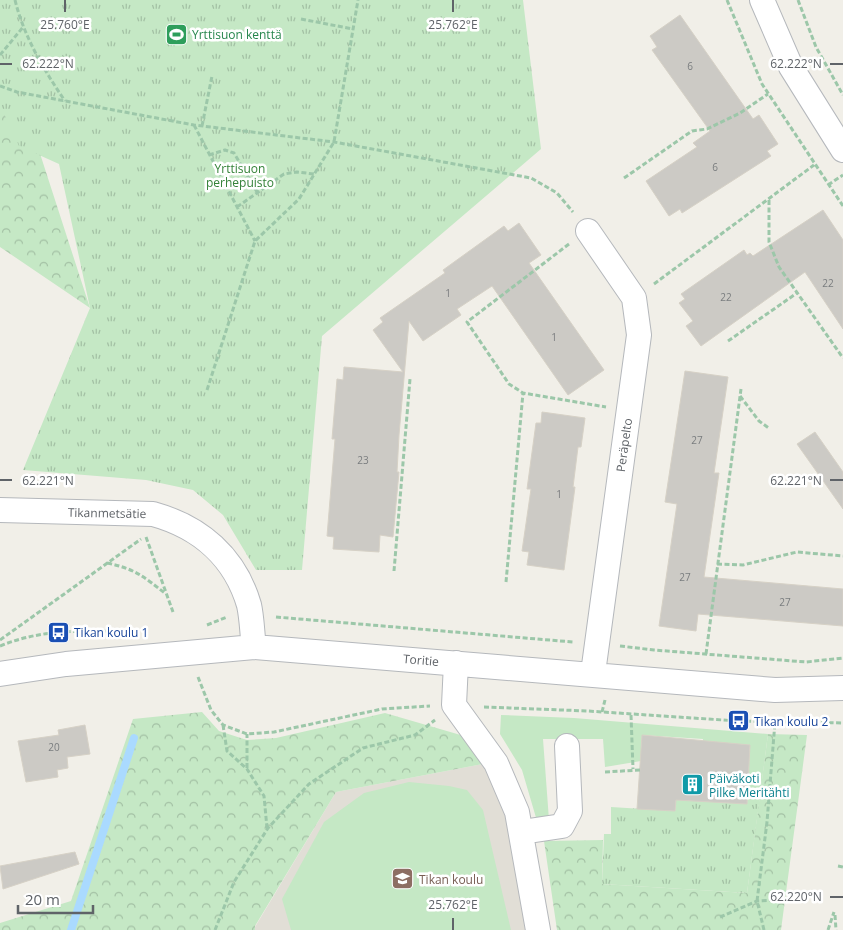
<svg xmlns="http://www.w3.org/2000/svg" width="843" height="930" font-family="'Open Sans',sans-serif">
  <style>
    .education { fill: #e1ded6 }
    .grass { fill: #c5e8c5 }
    .forest { fill: url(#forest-crowns) }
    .park { fill: url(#park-tufts) }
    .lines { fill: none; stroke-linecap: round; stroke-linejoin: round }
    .stream { stroke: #aadaff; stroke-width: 8 }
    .building { fill: #cccac5; stroke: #d6d1c6 }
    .minor-casing { stroke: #b5b8bc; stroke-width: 26 }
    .path { stroke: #9cc7a9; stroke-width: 3; stroke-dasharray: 5 2.5; stroke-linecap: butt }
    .minor { stroke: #fff; stroke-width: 24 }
    .ticks { fill: none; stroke: #5f6368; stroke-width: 2 }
    .labels { text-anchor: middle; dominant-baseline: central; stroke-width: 5; stroke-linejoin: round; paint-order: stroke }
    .number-label { font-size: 10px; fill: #7a7d7f }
    .leisure-label { font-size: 12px; fill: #27864d; stroke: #fff; text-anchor: start }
    .park-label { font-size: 12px; fill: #348238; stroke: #fff }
    .street-label { font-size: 12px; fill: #5f6368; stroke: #fff }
    .transit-label { font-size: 12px; fill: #164399; stroke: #fff; text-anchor: start }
    .culture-label { font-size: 12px; fill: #0d838f; stroke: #fff; text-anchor: start }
    .education-label { font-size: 12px; fill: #785e54; stroke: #fff; text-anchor: start }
    .ticks-label { font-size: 12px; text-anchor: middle; fill: #5f6368; stroke: #fff; stroke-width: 5; stroke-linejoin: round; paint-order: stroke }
  </style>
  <defs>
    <pattern id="forest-crowns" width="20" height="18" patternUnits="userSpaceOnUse" patternTransform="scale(1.25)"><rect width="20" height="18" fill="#c5e8c5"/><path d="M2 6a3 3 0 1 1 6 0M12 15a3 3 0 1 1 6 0" fill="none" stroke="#a3c0a4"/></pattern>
    <pattern id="park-tufts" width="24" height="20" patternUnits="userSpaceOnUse" patternTransform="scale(1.25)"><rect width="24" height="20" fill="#c5e8c5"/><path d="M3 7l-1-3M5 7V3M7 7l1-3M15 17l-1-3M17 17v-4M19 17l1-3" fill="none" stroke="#a3c0a4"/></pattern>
  </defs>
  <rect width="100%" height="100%" fill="#f1efe8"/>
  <!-- education -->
  <path class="education" d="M488,763l27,69 16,98h-276v-3l81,-135z"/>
  <!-- grass -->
  <path class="grass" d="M501,715l73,3 194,16 -9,70h-12l3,-59 -26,-2 -21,4v-8l-61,-4 -1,26 -36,6 -2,-28h-60l6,81 -12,1 -15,-51 -22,-36z
    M409,782l40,4 18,4 16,20 28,120h-220l-9,-31 42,-77 40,-29z"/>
  <!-- forest -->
  <path class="forest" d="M0,30l90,278 -90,-61z
    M202,712l17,19 28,9 29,-2 109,-25 79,23 24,27 -152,29 -81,134v4h-255v-7l71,-22 62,-182z
    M768,734l39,1 -26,195h-224l-13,-89 59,-1 -1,44 145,9z"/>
  <!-- park -->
  <path class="park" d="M0,0h523l18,149 -219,187 -20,234h-46l-33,-55 -30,-25 -47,-10 -123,-10 67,-162 -31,-144 -40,-18 -19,-41z
    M676,800l83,4 -12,89 -145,-9 2,-50h7v-27l64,4z"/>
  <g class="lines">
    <!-- stream -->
    <path class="stream" d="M71,930l63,-192"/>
  </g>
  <!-- building -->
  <path class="building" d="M680,15l73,104 6,-4 19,29 -11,7 4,5 -89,57 -2,-4 -11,7 -23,-35 51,-34 -4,-4 17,-12 -58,-81 5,-3 -7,-11z
    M823,210l20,30v89l-38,-57 -104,74 -15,-20 7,-5 -14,-18 6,-4 -4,-5 63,-44 3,5 3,-2 3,3z
    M519,223l22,32 -12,8 75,107 -36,25 -76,-109 -35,23 4,6 -38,26 -14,-20 -10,114 -2,37h2l-6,65 -13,-2 -1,17 -46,-3 1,-12 -7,-1 8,-97h-3l5,-60 6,1 1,-13 59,5 -30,-42 10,-8 -3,-4 65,-45 -2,-3 61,-44 4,5z
    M685,371l43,6 -14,96h5l-15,104 139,12v37l-145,-12 -2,17 -37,-5 18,-122 -12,-2z
    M542,412l43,6 -4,29h-3l-5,40h2l-11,83 -37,-5 2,-13 -7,-1 9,-62h-4l9,-66h5z
    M815,432l28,40v37l-46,-65z
    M85,725l5,29 -23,3 1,11 -11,2 1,7 -32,5 -8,-41 41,-6 -1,-5z
    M642,735l108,10 -3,59 -71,-4 -1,11 -38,-2z
    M75,852l4,12 -76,25 -3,-23z"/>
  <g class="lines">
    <defs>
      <path id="minor" d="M762,0l29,67 52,83
        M588,231l46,67 5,37 -46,338
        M0,510l153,4c47,13 82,43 96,91 3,13 3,28 5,42
        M456,663l-2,42 42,58 21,49 21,118
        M0,674l66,-10 188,-17 521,43 68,-2
        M522,832l40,-6 8,-15 -3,-65"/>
    </defs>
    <!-- minor casing -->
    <use href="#minor" class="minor-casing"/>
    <!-- path -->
    <path class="path" d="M15,0c9,37 29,70 50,101
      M727,0l35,84 81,122
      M798,0l18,47 27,48
      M301,19l52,10
      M0,55l24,-29
      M0,86l17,6 177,33 140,17 197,36 26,15 16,19
      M194,125l61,116
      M202,126l10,-50
      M209,155l16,-5 9,3 23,39
      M624,178l68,-47 15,-2 33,-16 28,-19
      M828,185l15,-10
      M769,200v42l10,25 64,91
      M237,207l47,-33 13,-2 17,2
      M569,244l-102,78 42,62 14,9 83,14
      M654,284l160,-119
      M728,341l69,-48
      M207,390l48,-149 44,-42 35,-57 24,-142
      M740,396l19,25 11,8
      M146,537l27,75
      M107,563c29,6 37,14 59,31
      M717,564l26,1 54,-13 46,4
      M394,571l16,-192
      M506,582l17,-189
      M276,617l297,25
      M207,625l20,-8
      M0,640l141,-101
      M0,646c47,-19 86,-14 135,-15
      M620,646l34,4 152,12 37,-4
      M706,654l35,-265
      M198,677l13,33 12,15 24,9 27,-2 108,-23 48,-3
      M484,707l104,4 150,10 105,2
      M602,712l3,-12
      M631,715l2,54
      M223,725l4,26 20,18 17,27 3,32
      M247,768v-34
      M605,772l35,-2
      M838,866l5,1
      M835,915l1,15
      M720,917l37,-16 50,-2
      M215,930l19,-48 34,-54 41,-44 54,-36 52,-13 20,-15
      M764,930l-7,-29 10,-79 8,-100
      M828,930l6,-18"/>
    <!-- minor -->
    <use href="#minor" class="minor"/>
  </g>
  <!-- ticks -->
  <path class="ticks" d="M65,0v12M453,0v12M0,64h12M830,64h13M0,480h12M830,480h13M830,897h13M453,918v12"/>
  <!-- icons -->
  <defs>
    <symbol id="stadium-square" viewBox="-11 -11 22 22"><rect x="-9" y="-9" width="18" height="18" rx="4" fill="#2e9e5b" stroke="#fff"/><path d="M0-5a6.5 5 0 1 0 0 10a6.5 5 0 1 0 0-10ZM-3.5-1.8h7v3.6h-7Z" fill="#fff"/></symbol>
    <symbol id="bus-square" viewBox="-11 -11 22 22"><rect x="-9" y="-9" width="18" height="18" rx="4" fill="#1a4fb4" stroke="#fff"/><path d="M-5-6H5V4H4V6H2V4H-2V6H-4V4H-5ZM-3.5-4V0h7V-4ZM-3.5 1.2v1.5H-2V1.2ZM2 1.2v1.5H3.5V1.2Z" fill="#fff"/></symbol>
    <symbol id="building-square" viewBox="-11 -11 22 22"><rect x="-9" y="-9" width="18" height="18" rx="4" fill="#0f9aa8" stroke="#fff"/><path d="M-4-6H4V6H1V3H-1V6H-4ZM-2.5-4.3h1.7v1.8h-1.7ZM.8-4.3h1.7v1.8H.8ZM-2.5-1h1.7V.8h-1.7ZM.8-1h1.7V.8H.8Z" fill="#fff"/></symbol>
    <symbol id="school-square" viewBox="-11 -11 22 22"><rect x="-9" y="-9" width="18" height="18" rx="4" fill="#8d6e63" stroke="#fff"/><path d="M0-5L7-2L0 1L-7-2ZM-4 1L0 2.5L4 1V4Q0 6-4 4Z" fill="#fff"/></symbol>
  </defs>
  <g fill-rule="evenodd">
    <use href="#stadium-square" x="164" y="22" width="25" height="25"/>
    <use href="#bus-square" x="46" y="620" width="25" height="25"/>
    <use href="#bus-square" x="726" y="708" width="25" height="25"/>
    <use href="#building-square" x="680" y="772" width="25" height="25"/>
    <use href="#school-square" x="390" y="866" width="25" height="25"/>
  </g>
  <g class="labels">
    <!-- number labels -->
    <g class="number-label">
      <text x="690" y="66">6</text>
      <text x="715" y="167">6</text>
      <text x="828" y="283">22</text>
      <text x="448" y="293">1</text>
      <text x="726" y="297">22</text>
      <text x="554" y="337">1</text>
      <text x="697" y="440">27</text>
      <text x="363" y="460">23</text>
      <text x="559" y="494">1</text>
      <text x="685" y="577">27</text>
      <text x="785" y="602">27</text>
      <text x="54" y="747">20</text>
    </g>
    <!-- leisure labels -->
    <g class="leisure-label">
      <text x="192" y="34">Yrttisuon kenttä</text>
    </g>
    <!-- park labels -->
    <g class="park-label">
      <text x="240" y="168">Yrttisuon<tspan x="240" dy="14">perhepuisto</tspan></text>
    </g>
    <!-- street labels -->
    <g class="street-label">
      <text transform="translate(624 445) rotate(-82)">Peräpelto</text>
      <text transform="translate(107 513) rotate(1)">Tikanmetsätie</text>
      <text transform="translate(421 660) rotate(5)">Toritie</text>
    </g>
    <!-- transit labels -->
    <g class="transit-label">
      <text x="74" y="632">Tikan koulu 1</text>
      <text x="754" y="721">Tikan koulu 2</text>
    </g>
    <!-- culture labels -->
    <g class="culture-label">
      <text x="709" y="778">Päiväkoti<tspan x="709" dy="14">Pilke Meritähti</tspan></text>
    </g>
    <!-- education labels -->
    <g class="education-label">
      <text x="419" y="879">Tikan koulu</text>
    </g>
  </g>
  <g class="ticks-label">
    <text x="65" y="29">25.760°E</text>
    <text x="453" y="29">25.762°E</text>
    <text x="48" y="68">62.222°N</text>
    <text x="796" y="68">62.222°N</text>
    <text x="48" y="485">62.221°N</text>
    <text x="796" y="485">62.221°N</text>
    <text x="796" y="901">62.220°N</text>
    <text x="453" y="909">25.762°E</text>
  </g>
  <!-- scale -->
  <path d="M18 905v8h75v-8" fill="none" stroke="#5f6368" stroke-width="2.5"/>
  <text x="25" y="905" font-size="15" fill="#5f6368" stroke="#ffffff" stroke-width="4" paint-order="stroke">20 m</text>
</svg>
